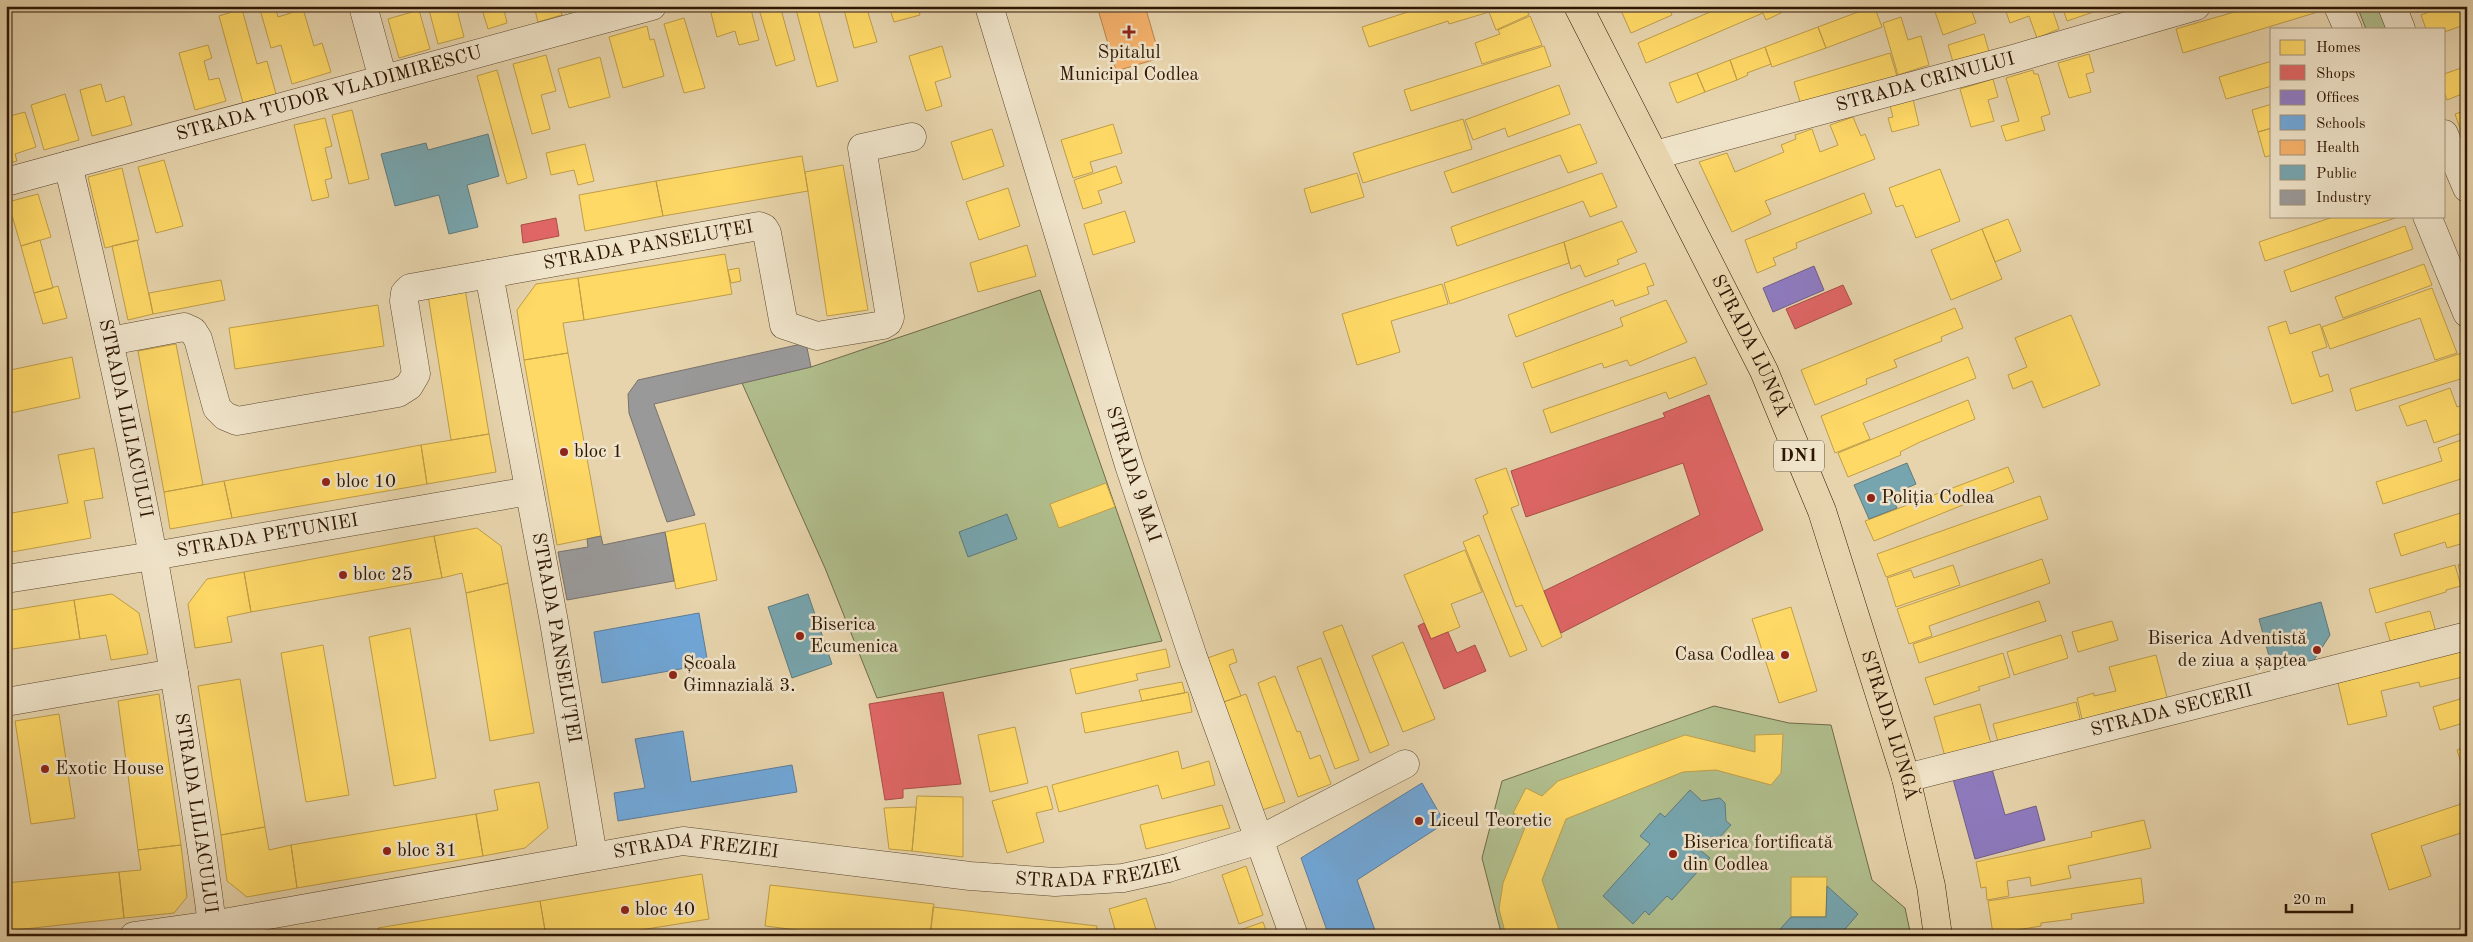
<svg xmlns="http://www.w3.org/2000/svg" width="2473" height="942" font-family="'Old Standard TT',serif">
  <style>
    .green { fill: #b1be8d; stroke: #706a48 }
    .homes { fill: #ffd966; stroke: #c09e48 }
    .shops { fill: #e06666; stroke: #ab4e48 }
    .offices { fill: #8e7cc3; stroke: #715d89 }
    .schools { fill: #6fa8dc; stroke: #5c7c9b }
    .health { fill: #f6b26b; stroke: #ba834c }
    .public { fill: #76a5af; stroke: #607a7b }
    .industry { fill: #999; stroke: #79726c }
    .lines { fill: none; stroke-linecap: round; stroke-linejoin: round }
    .minor-casing { stroke: #5c462d; stroke-width: 29 }
    .highway-casing { stroke: #2e1603; stroke-width: 29 }
    .minor { stroke: #efe3c9; stroke-width: 28 }
    .highway { stroke: #e7d4ac; stroke-width: 28 }
    .poi-dot { fill: #8f2418; stroke: #efe3c9; stroke-width: 2 }
    .labels { text-anchor: middle; dominant-baseline: central; stroke-width: 5; stroke-linejoin: round; paint-order: stroke }
    .shield { fill: #efe3c9; stroke: #68543e; stroke-width: 1 }
    .shield-label { font-size: 18px; font-weight: bold; fill: #2e1603 }
    .poi-label { font-size: 19px; fill: #2e1603; stroke: #efe3c9; text-anchor: start }
    .street-label { font-size: 19px; fill: #2e1603; stroke: #efe3c9 }
  </style>
  <rect width="100%" height="100%" fill="#e7d4ac"/>
  <filter id="stains"><feTurbulence type="fractalNoise" baseFrequency=".004" numOctaves="4"/><feColorMatrix values="0 0 0 0 .2 0 0 0 0 .09 0 0 0 0 .02 0 0 0 .5 -.17"/></filter>
  <radialGradient id="worn" r=".72"><stop offset=".6" stop-color="#630" stop-opacity="0"/><stop offset="1" stop-color="#630" stop-opacity=".3"/></radialGradient>
  <!-- green -->
  <path class="green" d="M2357,6h22l9,23h-22z
    M1040,290l122,351 -285,57 -52,-130 -83,-185 69,-16z
    M1714,706l75,17 42,2 41,155 33,28 6,28h-409l-20,-78 20,-77z"/>
  <!-- homes -->
  <path class="homes" d="M259,6h16l3,11 25,-8 11,37 8,-3 9,29 -39,12 -11,-39 -10,3z
    M428,6h28l8,31 -26,7z
    M481,6h22l4,17 -19,6z
    M534,6h25l3,9 -24,7z
    M736,6h14l9,34 -20,5 -4,-14 -18,6 -6,-24z
    M758,6h22l15,54 -19,6z
    M795,6h22l21,75 -21,6z
    M843,6h23l11,36 -23,6z
    M889,6h29l2,9 -26,7z
    M1426,6h99l4,9 -33,15 -7,-18 -40,12 -1,-3 -79,26 -7,-20z
    M1619,6h58l-7,4 2,5 -41,18z
    M1724,6h60l-5,2 2,5 -15,7 -3,-7 -117,50 -8,-20z
    M1874,6l8,21 -56,21 -8,-21z
    M1933,6h37l6,17 -33,12z
    M2004,6h47l8,23 -22,9 -8,-22 -19,7z
    M2062,6h45l1,1 -41,14z
    M2255,6h64l2,5 -138,42 -7,-24z
    M2414,6h18l-16,6z
    M2445,6h22v18l-23,8v-3h-18l-5,-14z
    M242,9l15,55 10,-3 9,33 -33,9 -24,-87z
    M419,10l11,39 -31,9 -11,-39z
    M1530,16l12,29 -60,19 -7,-21 25,-9 -2,-4z
    M1901,17l7,23 13,-4 8,29 -31,10 -15,-52z
    M684,18l21,70 -21,5 -20,-69z
    M647,26l3,14 4,-1 10,37 -41,12 -14,-51z
    M1818,27l8,21 -54,19 -7,-20z
    M1984,34l5,18 -36,10 -5,-17z
    M208,45l4,13 -8,3 5,19 10,-2 7,23 -31,9 -16,-57z
    M942,46l9,31 -16,5 7,24 -16,5 -17,-55z
    M1544,46l7,20 -140,45 -7,-21z
    M1765,47l6,17 -24,9 1,2 -11,5 -7,-20z
    M1890,53l7,23 -96,29 -7,-23z
    M2089,54l5,18 -8,2 5,18 -22,6 -11,-35z
    M546,55l10,36 -15,4 9,34 -18,5 -19,-70z
    M600,57l10,40 -41,11 -11,-39z
    M1730,60l7,20 -32,12 -8,-19z
    M2272,61v25l-46,13 -7,-22z
    M2467,66v26l-20,8 -3,-8v-18z
    M497,70l30,108 -20,6 -30,-108z
    M2033,70l1,4h4l12,40 -9,3 4,13 -39,11 -5,-15 18,-5 -13,-43z
    M1697,73l8,19 -28,11 -8,-20z
    M1993,79l5,18 -10,3 6,21 -23,6 -11,-38z
    M101,84l5,18 18,-6 8,29 -40,11 -12,-46z
    M1559,85l11,29 -62,23 -3,-9 -32,12 -8,-20z
    M65,94l14,46 -35,10 -13,-45z
    M1913,99l6,26 -27,7 -4,-14 5,-1 -3,-11z
    M2272,104v24l-14,4 -6,-22z
    M352,110l17,69 -20,5 -17,-69z
    M2467,110v22l-5,2 -7,-20z
    M25,112l11,35 -21,7 2,7 -11,3v-47z
    M1853,117l8,19 4,-2 10,25 -110,42 6,13 -39,18 -33,-70 28,-9 8,19 49,-20 -3,-7 15,-6 -1,-4 17,-6 8,23 18,-7 -8,-20z
    M325,118l7,28 -7,2 7,30 -7,2 4,17 -17,4 -18,-76z
    M1463,119l9,30 -109,34 -10,-30z
    M1113,124l9,29 -32,9 3,10 -20,6 -12,-38z
    M1580,124l17,39 -29,10 -8,-18 -108,38 -8,-21z
    M2272,128v27l-7,2 -7,-25z
    M992,129l12,37 -41,14 -12,-38z
    M2467,135v18l-6,-16z
    M585,144l9,37 -16,4 -4,-15 -23,5 -5,-22z
    M802,156l6,35 -145,25 -7,-35z
    M164,160l19,66 -27,7 -18,-66z
    M843,165l25,145 -41,6 -22,-144z
    M1116,166l6,17 -24,8 4,12 -19,6 -9,-29z
    M122,168l17,72 -34,8 -17,-71z
    M1940,169l20,52 -44,17 -13,-33 -7,2 -7,-19z
    M1357,173l7,24 -53,16 -7,-24z
    M1602,173l15,34 -27,10 -7,-16 -126,45 -6,-19z
    M656,181l7,35 -78,15 -6,-36z
    M1008,188l12,38 -41,14 -13,-38z
    M1864,193l8,20 -76,30 1,5 -24,10 3,7 -19,8 -12,-33z
    M38,194l13,43 -30,9 -13,-44z
    M1125,211l10,31 -42,13 -9,-31z
    M2336,216l62,1 -133,44 -6,-19z
    M2008,219l13,32 -26,11 -13,-33z
    M1622,221l15,31 -20,8 2,4 -34,13 -5,-12 -9,4 -7,-27z
    M2405,226l8,23 -122,43 -7,-21z
    M1982,229l20,50 -51,21 -20,-50z
    M40,240l13,48 -19,5 -13,-47z
    M137,240l16,74 -25,6 -16,-74z
    M1564,242l5,21 -119,41 -6,-21z
    M1027,245l9,31 -58,16 -8,-29z
    M725,254l7,40 -148,26 -6,-42z
    M1645,263l9,22 -7,2 2,7 -34,12 -2,-6 -97,37 -8,-22z
    M2424,264l8,21 -89,33 -8,-21z
    M739,268l2,13 -10,2 -3,-13z
    M578,278l6,42 -21,3 5,30 -44,7 -7,-50 19,-26z
    M221,280l4,20 -72,14 -4,-21z
    M1442,284l6,20 -57,17 9,31 -43,13 -15,-51z
    M58,286l9,32 -24,6 -9,-31z
    M2432,288l25,65 -22,7 -15,-42 -90,31 -8,-22z
    M465,289l24,145 -38,6 -23,-145z
    M1666,300l21,42 -57,24 -3,-6 -23,8 -2,-5 -70,25 -9,-25 100,-37 -3,-8z
    M378,305l6,41 -149,23 -6,-41z
    M1955,308l8,20 -22,9 1,4 -48,19 3,7 -31,12 1,5 -52,21 -14,-35z
    M2071,315l29,70 -57,23 -11,-27 -19,8 -5,-14 19,-8 -12,-29z
    M2286,321l4,13 30,-10 7,23 -15,5 8,25 8,-3 5,17 -41,13 -24,-77z
    M176,344l27,141 -39,7 -26,-141z
    M568,353l33,183 -44,9 -33,-185z
    M2462,353l5,24 -111,34 -6,-22z
    M72,357l8,41 -74,16v-43z
    M1695,357l12,27 -38,15 -3,-7 -115,41 -8,-23z
    M1968,357l8,21 -113,45 7,16 -35,14 -14,-37z
    M2450,388l7,19 10,-3v27l-33,12 -8,-23 -19,6 -8,-20z
    M1968,400l7,19 -55,23 -20,10 1,3 -53,22 -10,-24z
    M489,434l7,38 -69,12 -6,-39z
    M2467,438v39l-84,27 -7,-22 66,-21 -4,-13z
    M421,445l6,39 -195,34 -8,-37z
    M94,448l9,50 -19,3 7,37 -85,15v-39l62,-11 -10,-48z
    M2008,467l6,15 -30,12 1,2 -111,45 -9,-20z
    M1506,468l13,37 -8,3 51,129 -20,10 -20,-42 -6,2 -33,-91 5,-3 -13,-34z
    M224,481l8,37 -62,11 -6,-37z
    M1106,483l9,24 -56,21 -9,-24z
    M2040,496l8,23 -162,58 -9,-23z
    M2467,511v25l-5,2 2,5 -17,5 -2,-6 -44,14 -7,-22z
    M705,523l12,57 -41,9 -11,-57z
    M477,528l24,18 7,37 -42,10 -4,-20 -20,5 -8,-42z
    M1479,535l48,115 -17,7 -47,-115z
    M434,536l8,42 -191,34 -7,-40z
    M1465,550l17,42 -31,12 9,23 -29,12 -27,-64z
    M2042,559l8,24 -121,43 3,10 -23,8 -12,-35z
    M2467,562v22l-3,1 -6,-20z
    M1953,565l7,20 -64,22 -9,-29 24,-8 3,8z
    M2455,565l6,21 -15,4v2l-70,21 -7,-24z
    M244,572l7,40 -24,5 5,25 -37,6 -7,-44 19,-25z
    M508,583l26,150 -44,8 -24,-148z
    M112,594l27,19 9,41 -37,6 -5,-25 -26,4 -6,-39z
    M74,600l6,39 -74,11v-39z
    M2039,601l7,20 -127,42 -6,-19z
    M1791,607l26,84 -38,12 -27,-84z
    M2467,607v15h-1l-3,-14z
    M2430,611l6,21 -45,12 -6,-21z
    M2112,621l6,19 -40,12 -6,-20z
    M1342,625l47,120 -19,8 -47,-121z
    M410,628l26,150 -42,8 -25,-149z
    M2061,635l7,23 -54,17 -7,-23z
    M1403,642l32,77 -32,13 -31,-76z
    M323,645l26,150 -43,7 -25,-149z
    M2467,647v29l-47,11 -1,-5 -38,9 6,25 -39,9 -11,-46z
    M1166,649l4,18 -34,7 2,6 -62,14 -6,-25z
    M1233,649l4,13 -8,3 12,31 -26,9 -16,-44z
    M2003,653l7,24 -32,10 2,3 -46,15 -9,-27z
    M2156,655l13,50 -85,22 -7,-29 17,-5v3l22,-5 -7,-24z
    M1321,658l38,102 -24,9 -38,-102z
    M1275,676l22,56 3,-1 10,28 10,-4 11,29 -33,13 -40,-114z
    M240,679l25,148 -44,8 -23,-149z
    M1182,682l3,11 -43,8 -3,-11z
    M1188,692l4,20 -107,21 -4,-20z
    M159,694l22,151 -43,5 -20,-149z
    M1246,694l39,108 -31,11 -39,-108z
    M2467,697v25l-27,8 -7,-23z
    M2076,702l6,25 -82,22 -7,-25z
    M1980,704l13,47 -46,13 -13,-47z
    M59,714l16,104 -44,6 -16,-103z
    M1015,727l13,56 -38,9 -12,-57z
    M1783,734l-2,39 -10,12 -55,-15 -33,2 -117,47 -24,61 19,56h-55l-7,-27 4,-26 25,-63 -15,-7 13,-25 16,8 16,-15 127,-46 70,17v-17z
    M2467,747v28h-2l-8,-25z
    M1178,751l4,18 27,-8 6,24 -53,14 -4,-14 -99,27 -7,-27z
    M539,782l9,46 -23,20 -42,8 -7,-42 22,-4 -4,-20z
    M1047,786l6,23 -17,4 8,29 -37,11 -15,-52z
    M917,796l46,1v60l-51,-6z
    M2467,802v29l-46,15 10,30 -42,14 -18,-56z
    M1222,805l8,23 -84,21 -6,-24z
    M916,807l-4,44 -23,-2 -5,-41z
    M476,814l7,42 -186,32 -6,-43z
    M2144,820l7,28 -83,18 3,12 -40,8 -1,-9 -23,4 2,15 -22,4 -1,-13 -5,1 -5,-26 116,-25 -1,-5z
    M265,827l4,23 22,-5 6,43 -50,9 -20,-16 -6,-46z
    M181,845l6,52 -13,16 -50,5 -5,-46 22,-2 -3,-20z
    M1246,866l17,49 -24,9 -17,-49z
    M119,872l5,46 -118,13v-48z
    M702,874l7,45 -106,17h-57l-6,-35z
    M1791,877h36l-1,40h-35z
    M2141,878l3,25 -73,11 1,5 -31,4v3l-48,8 -5,-33z
    M770,885l164,19 -4,32h-85l-80,-10z
    M1146,898l11,35 -9,3h-31l-8,-27z
    M540,901l6,35h-166l-2,-8z
    M933,907l164,19 -1,10h-166z
    M1263,922l5,14h-45z
    M354,931v5h-31z"/>
  <!-- shops -->
  <path class="shops" d="M556,218l3,18 -36,7 -2,-18z
    M1843,285l9,19 -57,25 -9,-20z
    M1709,395l54,135 -202,103 -17,-42 156,-76 -17,-52 -157,54 -15,-46 154,-54 -2,-4z
    M1424,623l7,16 17,-7 9,21 18,-8 11,26 -42,18 -26,-63z
    M943,692l18,92 -58,5v9l-18,2 -16,-96z"/>
  <!-- offices -->
  <path class="offices" d="M1814,266l10,24 -51,22 -10,-24z
    M1992,769l13,46 31,-9 9,34 -70,19 -22,-80z"/>
  <!-- schools -->
  <path class="schools" d="M699,613l9,51 -106,19 -8,-51z
    M683,731l8,51 101,-17 5,27 -179,29 -4,-28 31,-5 -10,-49z
    M1422,783l23,40 -88,57 20,56h-48l-28,-78z"/>
  <!-- health -->
  <path class="health" d="M1097,6h48l15,52 -44,13z"/>
  <!-- public -->
  <path class="public" d="M488,134l11,42 -32,9 11,42 -29,7 -10,-39 -44,11 -14,-52 45,-11 2,7z
    M1907,463l9,21 -25,11 6,13 -28,11 -15,-34z
    M1007,514l10,25 -49,18 -9,-25z
    M808,594l24,70 -40,14 -24,-71z
    M2321,602l9,33 -16,25 -41,11 -14,-52z
    M1690,790l12,11 18,-3 5,5 1,18 5,4 -14,15 -4,-4 -13,14 10,8 -38,42 -5,-4 -18,19 -4,-4 -12,13 -30,-28 47,-52 -10,-8 20,-23 5,4z
    M1827,886l31,28 -19,22h-65l17,-19h35z"/>
  <!-- industry -->
  <path class="industry" d="M806,343l5,24 -157,37 41,111 -28,7 -38,-109 -1,-19 10,-14z
    M665,532l9,49 -107,19 -9,-48 30,-5 -1,-8 14,-3 2,9z"/>
  <g class="lines">
    <defs>
      <g id="minor">
        <path d="M363,6l20,73"/>
        <path id="s1" d="M989,6l140,459 64,192 101,279"/>
        <path d="M2338,6l10,23"/>
        <path d="M2392,6l9,23"/>
        <path d="M2444,134l23,54"/>
        <path id="s2" d="M1655,155l358,-96 183,-53"/>
        <path id="s3" d="M68,165c47,193 88,387 118,583 9,59 19,118 26,177"/>
        <path id="s4" d="M6,182l646,-176"/>
        <path d="M2427,216l40,97"/>
        <path id="s5" d="M489,274l65,348 39,234"/>
        <path id="s6" d="M110,341l74,-14 9,4 5,8 19,69 8,8 12,5 161,-28 11,-7 7,-12 -12,-73 1,-8 5,-5 349,-62 5,2 3,5 17,92 33,11 66,-11 5,-3 2,-5 -28,-169 50,-11"/>
        <path id="s7" d="M6,579l147,-23 376,-65"/>
        <path d="M6,702l168,-29"/>
        <path id="s8" d="M1906,778l561,-142"/>
        <path id="s9" d="M134,936l78,-11 471,-84 287,35 85,6 68,-4 45,-10 91,-28 146,-76"/>
      </g>
      <g id="highway">
        <path id="s10" d="M1578,6l186,365 58,140 84,267 25,108 7,50"/>
      </g>
    </defs>
    <!-- minor casing -->
    <use href="#minor" class="minor-casing"/>
    <!-- highway casing -->
    <use href="#highway" class="highway-casing"/>
    <!-- minor -->
    <use href="#minor" class="minor"/>
    <!-- highway -->
    <use href="#highway" class="highway"/>
  </g>
  <!-- markers -->
  <g class="poi-dot">
    <path d="M1126.5 24.5h5v5h5v5h-5v5h-5v-5h-5v-5h5z"/>
    <circle cx="564" cy="452" r="5"/>
    <circle cx="326" cy="482" r="5"/>
    <circle cx="1871" cy="498" r="5"/>
    <circle cx="343" cy="575" r="5"/>
    <circle cx="800" cy="636" r="5"/>
    <circle cx="2317" cy="650" r="5"/>
    <circle cx="1785" cy="655" r="5"/>
    <circle cx="673" cy="675" r="5"/>
    <circle cx="45" cy="769" r="5"/>
    <circle cx="1419" cy="821" r="5"/>
    <circle cx="387" cy="851" r="5"/>
    <circle cx="1673" cy="854" r="5"/>
    <circle cx="625" cy="910" r="5"/>
  </g>
  <g class="labels">
    <!-- shield labels -->
    <rect class="shield" x="1774" y="440.5" width="50" height="31" rx="4"/>
    <g class="shield-label">
      <text x="1799" y="456">DN1</text>
    </g>
    <!-- poi labels -->
    <g class="poi-label">
      <text x="1129" y="53" text-anchor="middle">Spitalul<tspan x="1129" dy="22">Municipal Codlea</tspan></text>
      <text x="574" y="452">bloc 1</text>
      <text x="336" y="482">bloc 10</text>
      <text x="1881" y="498">Poliția Codlea</text>
      <text x="353" y="575">bloc 25</text>
      <text x="810" y="625">Biserica<tspan x="810" dy="22">Ecumenica</tspan></text>
      <text x="2307" y="639" text-anchor="end">Biserica Adventistă<tspan x="2307" dy="22">de ziua a șaptea</tspan></text>
      <text x="1775" y="655" text-anchor="end">Casa Codlea</text>
      <text x="683" y="664">Școala<tspan x="683" dy="22">Gimnazială 3.</tspan></text>
      <text x="55" y="769">Exotic House</text>
      <text x="1429" y="821">Liceul Teoretic</text>
      <text x="1683" y="843">Biserica fortificată<tspan x="1683" dy="22">din Codlea</tspan></text>
      <text x="397" y="851">bloc 31</text>
      <text x="635" y="910">bloc 40</text>
    </g>
    <!-- street labels -->
    <g class="street-label">
      <text stroke="none"><textPath href="#s2" startOffset="280">STRADA CRINULUI</textPath></text>
      <text stroke="none"><textPath href="#s4" startOffset="335">STRADA TUDOR VLADIMIRESCU</textPath></text>
      <text stroke="none"><textPath href="#s6" startOffset="712">STRADA PANSELUȚEI</textPath></text>
      <text stroke="none"><textPath href="#s10" startOffset="381">STRADA LUNGĂ</textPath></text>
      <text stroke="none"><textPath href="#s3" startOffset="260">STRADA LILIACULUI</textPath></text>
      <text stroke="none"><textPath href="#s1" startOffset="490">STRADA 9 MAI</textPath></text>
      <text stroke="none"><textPath href="#s7" startOffset="265">STRADA PETUNIEI</textPath></text>
      <text stroke="none"><textPath href="#s5" startOffset="370">STRADA PANSELUȚEI</textPath></text>
      <text stroke="none"><textPath href="#s8" startOffset="274">STRADA SECERII</textPath></text>
      <text stroke="none"><textPath href="#s10" startOffset="786">STRADA LUNGĂ</textPath></text>
      <text stroke="none"><textPath href="#s3" startOffset="661">STRADA LILIACULUI</textPath></text>
      <text stroke="none"><textPath href="#s9" startOffset="570">STRADA FREZIEI</textPath></text>
      <text stroke="none"><textPath href="#s9" startOffset="975">STRADA FREZIEI</textPath></text>
    </g>
  </g>
  <!-- margin -->
  <rect width="2473" height="942" fill="none" stroke="#e7d4ac" stroke-width="25"/>
  <rect x="8" y="8" width="2458" height="927" fill="none" stroke="#2e1603" stroke-width="2.5"/>
  <rect x="12" y="12" width="2448" height="917" fill="none" stroke="#2e1603"/>
  <!-- legend -->
  <rect x="2270" y="28" width="175" height="190" fill="#efe3c9" stroke="#a2917a"/>
  <rect x="2280" y="40" width="25" height="15" fill="#ffd966" stroke="#a2917a"/>
  <text x="2316" y="52" font-size="15" fill="#2e1603">Homes</text>
  <rect x="2280" y="65" width="25" height="15" fill="#e06666" stroke="#a2917a"/>
  <text x="2316" y="78" font-size="15" fill="#2e1603">Shops</text>
  <rect x="2280" y="90" width="25" height="15" fill="#8e7cc3" stroke="#a2917a"/>
  <text x="2316" y="102" font-size="15" fill="#2e1603">Offices</text>
  <rect x="2280" y="115" width="25" height="15" fill="#6fa8dc" stroke="#a2917a"/>
  <text x="2316" y="128" font-size="15" fill="#2e1603">Schools</text>
  <rect x="2280" y="140" width="25" height="15" fill="#f6b26b" stroke="#a2917a"/>
  <text x="2316" y="152" font-size="15" fill="#2e1603">Health</text>
  <rect x="2280" y="165" width="25" height="15" fill="#76a5af" stroke="#a2917a"/>
  <text x="2316" y="178" font-size="15" fill="#2e1603">Public</text>
  <rect x="2280" y="190" width="25" height="15" fill="#999999" stroke="#a2917a"/>
  <text x="2316" y="202" font-size="15" fill="#2e1603">Industry</text>
  <!-- scale -->
  <path d="M2286 904v8h66v-8" fill="none" stroke="#2e1603" stroke-width="2.5"/>
  <text x="2293" y="904" font-size="15" fill="#2e1603" stroke="#efe3c9" stroke-width="4" paint-order="stroke">20 m</text>
  <rect width="100%" height="100%" filter="url(#stains)"/>
  <rect width="100%" height="100%" fill="url(#worn)"/>
</svg>
